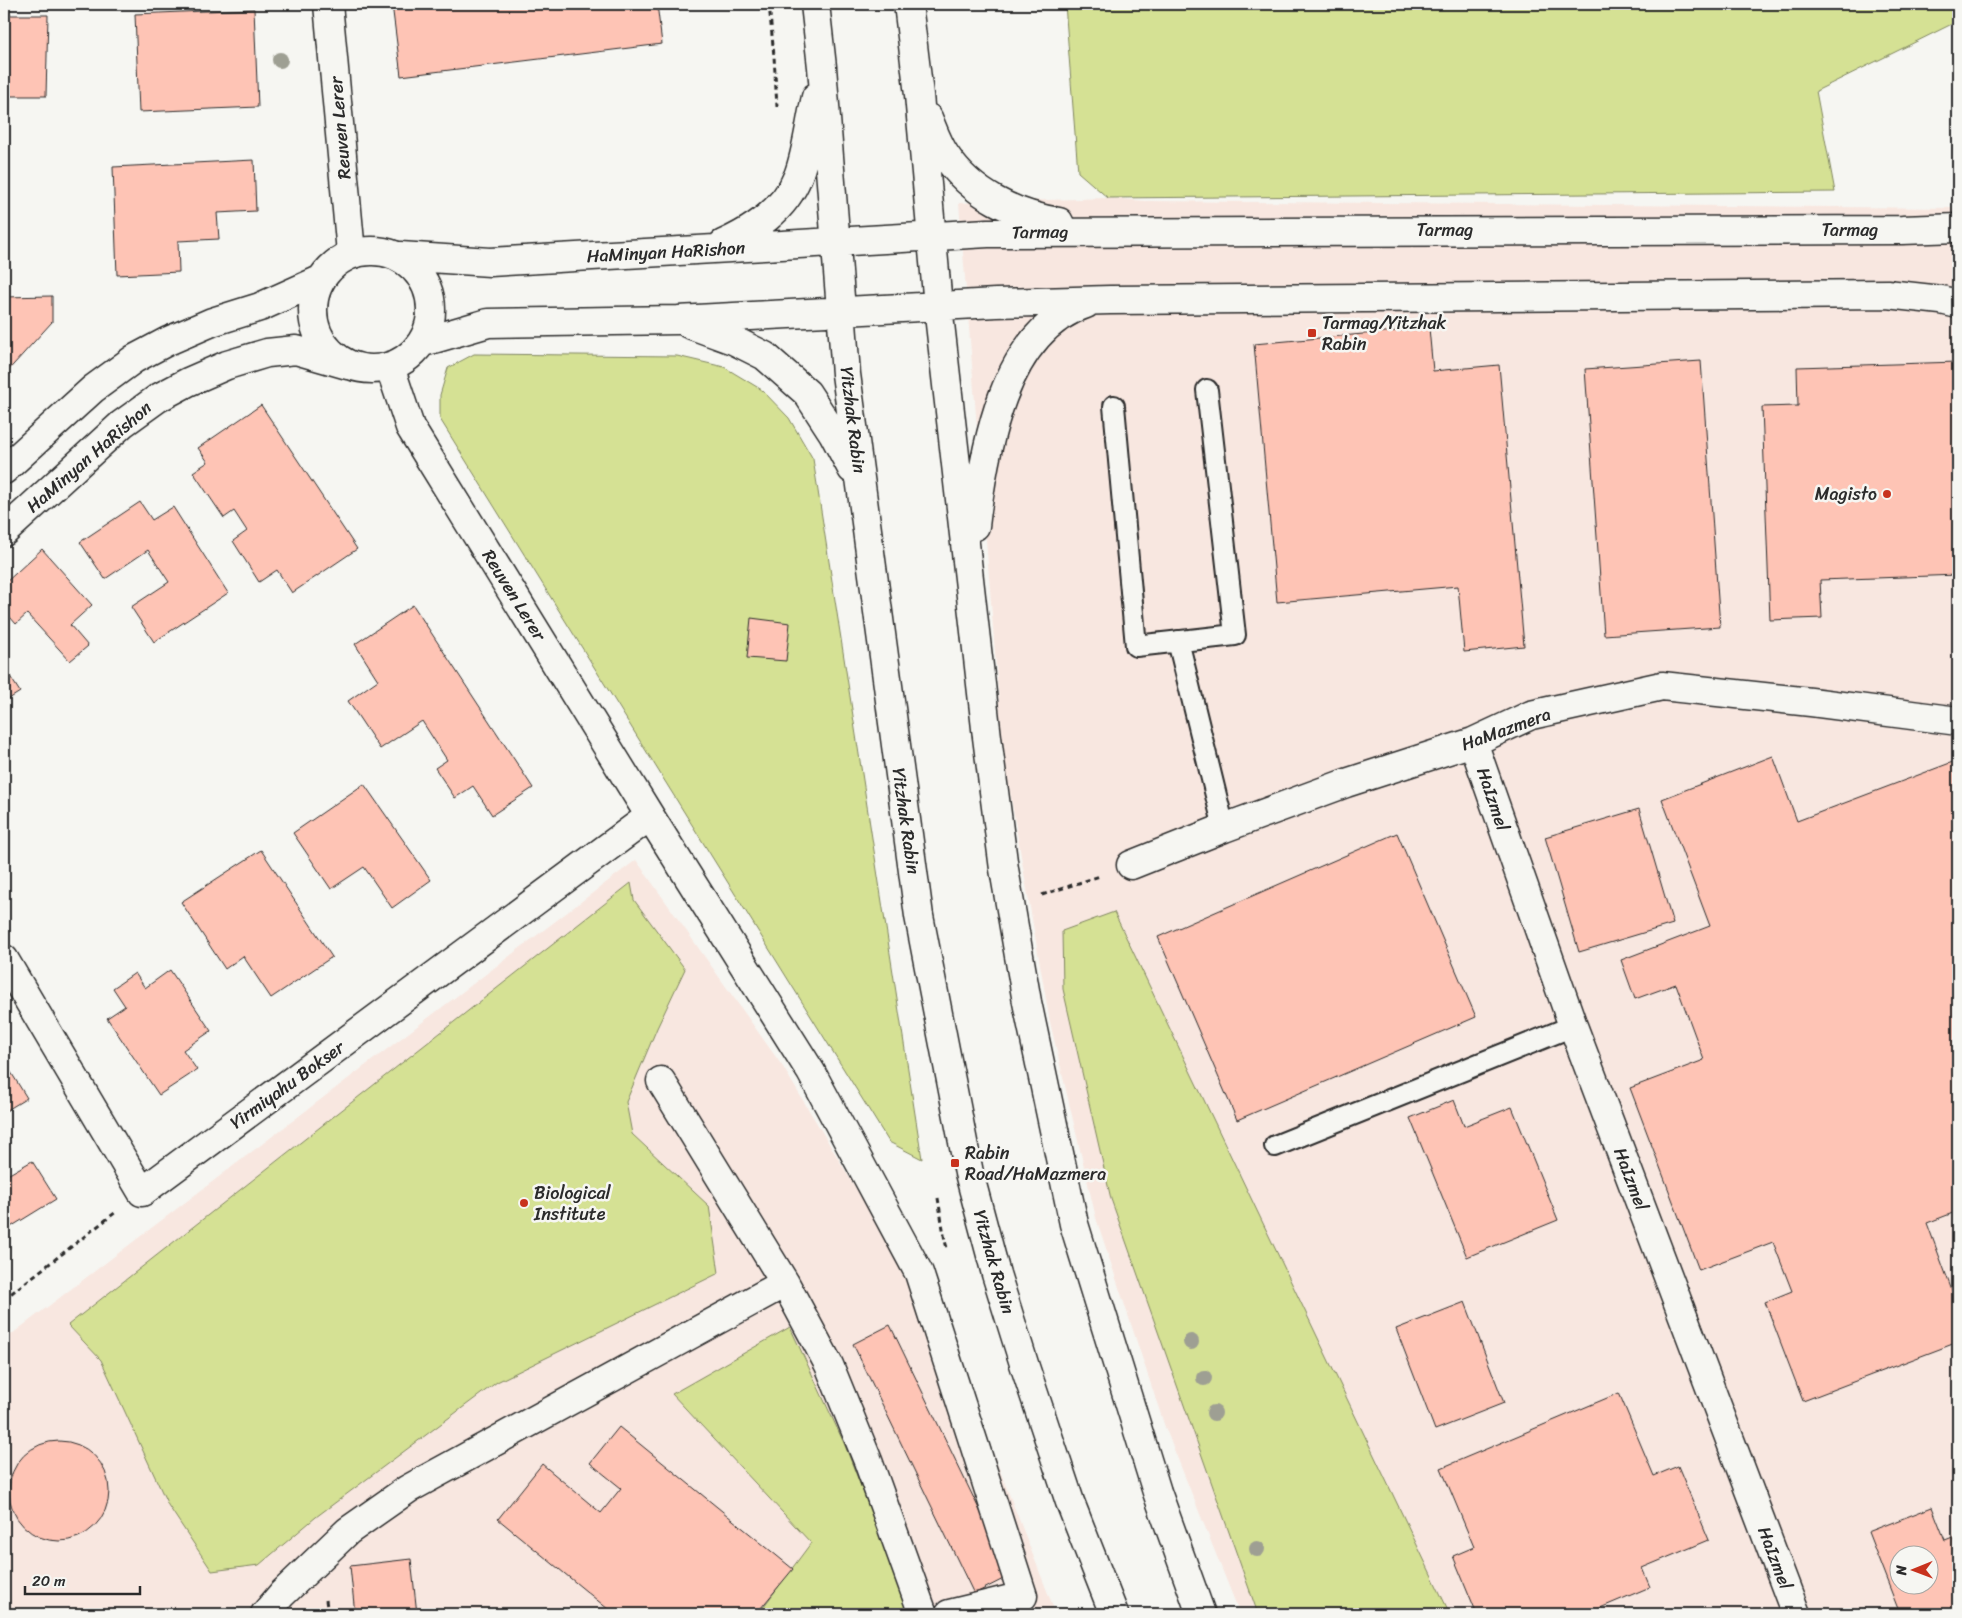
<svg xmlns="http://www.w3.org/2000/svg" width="1962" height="1618" font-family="Sriracha,sans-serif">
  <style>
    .built { fill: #f8e7e0; fill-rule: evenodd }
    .green { fill: #d5e194; stroke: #808660 }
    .building { fill: #fec4b5; stroke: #2b2b2b; fill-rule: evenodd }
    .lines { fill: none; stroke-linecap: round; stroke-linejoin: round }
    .lane-casing { stroke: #2b2b2b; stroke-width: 24 }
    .street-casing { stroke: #2b2b2b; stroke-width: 31 }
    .secondary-casing { stroke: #2b2b2b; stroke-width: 31 }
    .path { stroke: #2b2b2b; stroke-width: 3; stroke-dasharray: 5 4; stroke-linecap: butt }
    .lane { stroke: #f6f6f2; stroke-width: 20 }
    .street { stroke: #f6f6f2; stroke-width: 28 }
    .secondary { stroke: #f6f6f2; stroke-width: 28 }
    .tree { fill: #9e9f93 }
    .poi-dot { fill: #c8321e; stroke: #f6f6f2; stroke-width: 2 }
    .labels { text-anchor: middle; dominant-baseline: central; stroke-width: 5; stroke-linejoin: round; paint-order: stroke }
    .street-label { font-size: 18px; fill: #2b2b2b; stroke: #f6f6f2 }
    .poi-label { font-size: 18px; fill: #2b2b2b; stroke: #f6f6f2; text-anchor: start }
  </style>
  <rect width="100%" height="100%" fill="#f6f6f2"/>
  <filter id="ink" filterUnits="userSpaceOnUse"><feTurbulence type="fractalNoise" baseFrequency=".02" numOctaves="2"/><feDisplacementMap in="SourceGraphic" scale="10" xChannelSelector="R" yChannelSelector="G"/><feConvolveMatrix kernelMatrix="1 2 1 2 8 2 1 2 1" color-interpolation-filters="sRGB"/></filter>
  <g filter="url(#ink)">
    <!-- built -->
    <path class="built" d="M1108,198l37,3 813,7v1406h-718l-75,-187 -69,-209 -46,-196 -47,-270 -44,-549zM1900,1556h30v30h-30z
      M636,860l147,207 169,281 104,266h-1052v-274z"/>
    <!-- green -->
    <path class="green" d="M1065,4h893v17l-142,70 19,101 -727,6 -30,-26z
      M474,354l203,2 47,11 38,23 27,28 24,41 109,700 -33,-17 -449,-723v-24l8,-27z
      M631,883l3,17 51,69 -28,59 -31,74 6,32 77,72 10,67 -222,109 -181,135 -57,48 -47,6 -44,-66 -67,-145 -33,-35z
      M1114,912l336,702h-192l-147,-415 -48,-210 -1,-58z
      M790,1327l54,116 64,163 -7,8h-143l53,-71 -139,-149z"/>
    <!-- building -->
    <path class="building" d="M392,4h265l5,40 -261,32z
      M254,9l4,98 -119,5 -4,-98z
      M4,15h44l-2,81h-42z
      M4,143h2v125h-2z
      M254,160l2,51 -39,2 2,26 -41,2 1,31 -62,3 -4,-108z
      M52,296v26l-48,53v-78z
      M1429,328l4,43 66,-6 25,281 -60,6 -6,-66 -181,16 -23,-258z
      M1701,361l19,266 -116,8 -19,-266z
      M1958,362v213l-138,5 2,38 -52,2 -8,-213 36,-1 -1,-39z
      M261,405l96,144 -65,44 -15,-23 -18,12 -26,-41 14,-10 -13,-20 -10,7 -31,-46 15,-10 -10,-14z
      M140,502l12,18 21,-13 55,86 -74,49 -23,-35 38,-25 -21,-32 -43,29 -25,-37z
      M42,549l50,56 -22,20 18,21 -18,15 -43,-47 -11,10 -12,-14v-26z
      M413,605l120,183 -41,27 -19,-29 -18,12 -20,-30 12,-8 -25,-39 -42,28 -32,-48 30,-21 -23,-36z
      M751,618l39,5 -4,38 -39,-3z
      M4,667l16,25 -16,10z
      M1773,756l24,65 161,-61v451l-31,12 31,84v35l-155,59 -38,-99 27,-11 -19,-49 -74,28 -69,-182 74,-28 -28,-76 -41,15 -14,-39 89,-34 -48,-127z
      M364,784l67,96 -39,28 -28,-41 -33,22 -38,-56z
      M1639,809l34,115 -94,28 -34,-115z
      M1397,833l79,184 -239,103 -79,-183z
      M261,850l71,107 -61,41 -28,-42 -18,13 -44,-67z
      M170,970l41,61 -28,19 14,20 -38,25 -52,-77 18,-12 -12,-18 22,-15 10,15z
      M4,1061l23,37 -23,14z
      M1454,1100l10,26 48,-19 46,113 -91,37 -57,-139z
      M32,1161l24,38 -52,32v-54z
      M1465,1302l39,101 -69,27 -39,-101z
      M890,1325l121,250 -37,19 -121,-250z
      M1619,1393l35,83 24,-10 31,74 -67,28 8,19 -64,27h-109l-24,-58 21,-9 -33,-79z
      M619,1427l174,142 -37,45h-142l-116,-95 44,-55 59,49 20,-25 -31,-25z
      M9 1491a50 50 0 1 1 100 0a50 50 0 1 1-100 0Z
      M1932,1507l13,33 13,-5v79h-58l-32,-82zM1900,1556h30v30h-30z
      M411,1559l6,55h-62l-5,-48z"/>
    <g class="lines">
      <defs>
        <path id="lane" d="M1114,406l22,240 99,-11 -28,-245
          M1178,641l46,187
          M1275,1146l298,-120"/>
        <path id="street" d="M328,4l23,249
          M390,367l20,60 240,389 161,256 108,201 104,323 -74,18
          M1473,742l100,284 223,588
          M1131,865l93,-37 122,-45 127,-41 58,-27 131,-29 149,16 147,19
          M4,959l138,233 508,-376
          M661,1081l124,202 44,82 39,96 55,153
          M265,1614l17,-20 66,-63 60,-42 377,-206"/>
        <path id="secondary" d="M815,4l7,63 24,307 73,542 50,257 27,101 29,93 45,135 44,112
          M908,4l11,91 19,211 49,431 17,132 23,133 47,222 83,268 44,122
          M928,118c5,12 10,27 18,38 25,38 69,59 113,66
          M723,244c31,-14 62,-34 75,-68 9,-23 12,-54 18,-79
          M313 310a59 59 0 1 1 118 0a59 59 0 1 1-118 0Z
          M400,256l90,6 498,-29 914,-3 56,-2
          M689,324l44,16 32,16 42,37 26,40 19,36
          M423,342l65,-19 190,-3 318,-17 114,-3 777,-6 54,6 17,4
          M4,470l89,-81 41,-30 34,-18 44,-19 48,-15 60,-27
          M975,526c9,-76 28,-195 111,-222
          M4,532l118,-108 36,-26 30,-16 39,-17 40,-12 29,-3 52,15"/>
      </defs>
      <!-- lane casing -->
      <use href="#lane" class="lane-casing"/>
      <!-- street casing -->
      <use href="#street" class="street-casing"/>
      <!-- secondary casing -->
      <use href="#secondary" class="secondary-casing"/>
      <!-- path -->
      <path class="path" d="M769,4l5,52 3,51
        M1042,895l58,-19
        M938,1198l7,43 3,10
        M4,1299l112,-87
        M326,1600l2,14"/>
      <!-- lane -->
      <use href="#lane" class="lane"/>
      <!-- street -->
      <use href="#street" class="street"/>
      <!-- secondary -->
      <use href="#secondary" class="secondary"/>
    </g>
    <!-- trees -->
    <g class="tree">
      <circle cx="280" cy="60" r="8"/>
      <circle cx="1191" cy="1342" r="8"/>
      <circle cx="1204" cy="1378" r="8"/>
      <circle cx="1214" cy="1413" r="8"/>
      <circle cx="1257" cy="1549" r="8"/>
    </g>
  </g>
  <!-- markers -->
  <g class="poi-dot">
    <rect x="1307" y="328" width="10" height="10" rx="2.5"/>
    <circle cx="1887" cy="494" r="5"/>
    <rect x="950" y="1158" width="10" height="10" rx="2.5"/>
    <circle cx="524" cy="1203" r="5"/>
  </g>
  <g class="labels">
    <!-- street labels -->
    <g class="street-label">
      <text transform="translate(340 128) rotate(-95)">Reuven Lerer</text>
      <text x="1445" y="230">Tarmag</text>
      <text x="1850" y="230">Tarmag</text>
      <text transform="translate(1040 232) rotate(-1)">Tarmag</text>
      <text transform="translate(666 252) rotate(-3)">HaMinyan HaRishon</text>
      <text transform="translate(853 420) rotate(83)">Yitzhak Rabin</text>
      <text transform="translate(89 457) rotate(-41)">HaMinyan HaRishon</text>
      <text transform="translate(514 595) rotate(58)">Reuven Lerer</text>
      <text transform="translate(1506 729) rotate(-20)">HaMazmera</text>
      <text transform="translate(1493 799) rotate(71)">HaIzmel</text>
      <text transform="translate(906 821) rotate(82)">Yitzhak Rabin</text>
      <text transform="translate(287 1085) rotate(-36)">Yirmiyahu Bokser</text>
      <text transform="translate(1631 1179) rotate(69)">HaIzmel</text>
      <text transform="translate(994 1262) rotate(74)">Yitzhak Rabin</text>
      <text transform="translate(1775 1558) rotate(69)">HaIzmel</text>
    </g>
    <!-- poi labels -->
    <g class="poi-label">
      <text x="1322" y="323">Tarmag/Yitzhak<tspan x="1322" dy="21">Rabin</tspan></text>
      <text x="1877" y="494" text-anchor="end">Magisto</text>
      <text x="965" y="1153">Rabin<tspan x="965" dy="21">Road/HaMazmera</tspan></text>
      <text x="534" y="1193">Biological<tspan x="534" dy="21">Institute</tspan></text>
    </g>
  </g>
  <!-- margin -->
  <rect width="1962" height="1618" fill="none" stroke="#f6f6f2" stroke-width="20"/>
  <rect x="10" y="10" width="1942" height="1598" fill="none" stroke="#2b2b2b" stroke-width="2" filter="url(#ink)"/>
  <!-- north arrow -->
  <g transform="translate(1914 1570) rotate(269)"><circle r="24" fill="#f6f6f2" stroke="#a5a5a2"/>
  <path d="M0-4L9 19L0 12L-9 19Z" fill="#c8321e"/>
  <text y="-8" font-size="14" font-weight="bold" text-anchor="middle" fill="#2b2b2b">N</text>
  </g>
  <!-- scale -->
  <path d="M25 1586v8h115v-8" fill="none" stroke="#2b2b2b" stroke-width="2.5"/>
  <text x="32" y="1586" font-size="15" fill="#2b2b2b" stroke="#f6f6f2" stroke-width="4" paint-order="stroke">20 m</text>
</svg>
